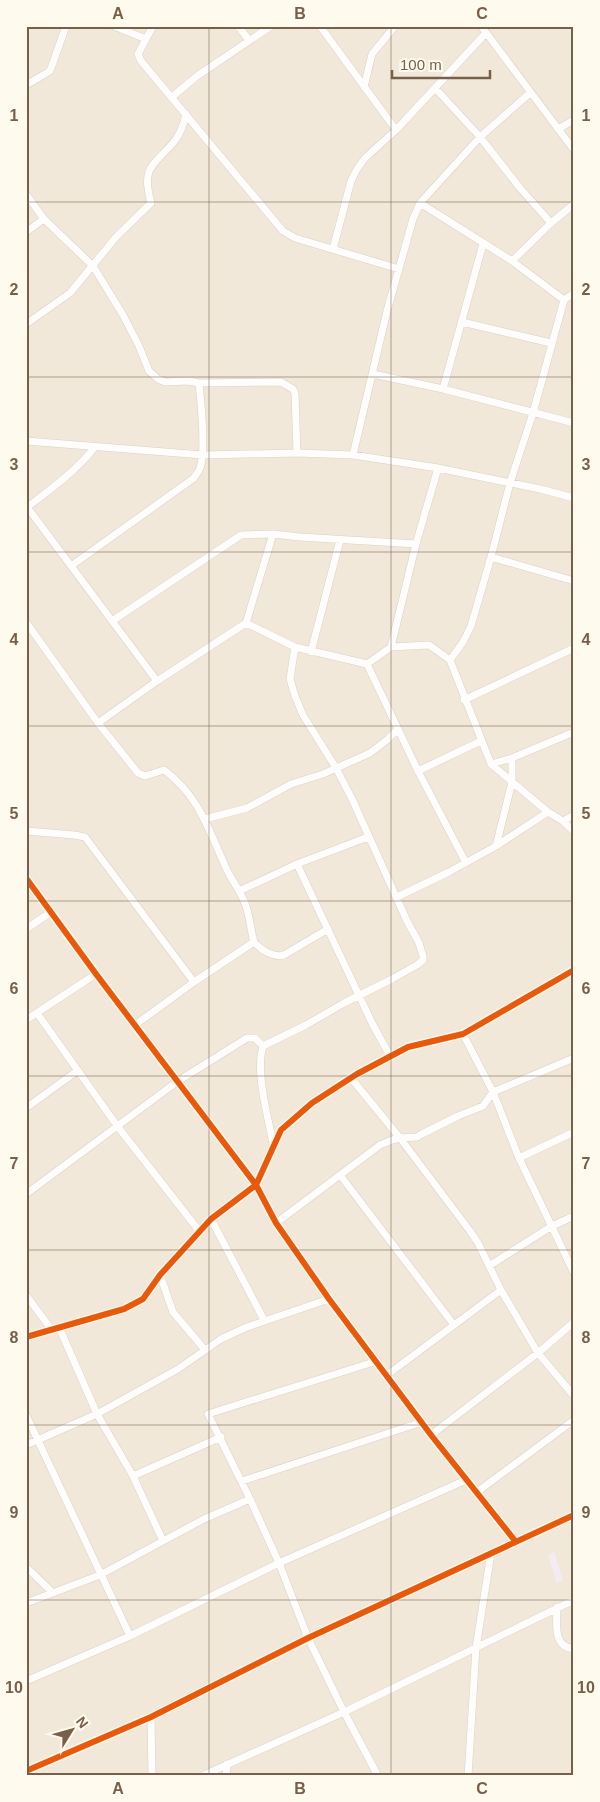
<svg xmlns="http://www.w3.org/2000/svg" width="600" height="1802" font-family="Arial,sans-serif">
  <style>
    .residential { fill: #f1e8d9 }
    .education { fill: #f5ebf4 }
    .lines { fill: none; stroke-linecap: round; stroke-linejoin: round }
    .minor-casing { stroke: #d7d1ca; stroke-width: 8 }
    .minor { stroke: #fefdfc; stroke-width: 7 }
    .cycleway-casing { stroke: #fffaee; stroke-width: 9 }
    .cycleway { stroke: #e8590c; stroke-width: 6 }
    .grid { fill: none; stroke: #785f4a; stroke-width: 1; stroke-opacity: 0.55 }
    .neatline { fill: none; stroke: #785f4a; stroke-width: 2 }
    .grid-label { font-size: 16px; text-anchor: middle; font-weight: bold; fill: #785f4a }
  </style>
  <rect width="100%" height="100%" fill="#f8f4ec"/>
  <!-- residential -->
  <path class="residential" d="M26,26h548v1750h-548z"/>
  <!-- education -->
  <path class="education" d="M554,1552l9,28 -6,3 -9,-28z"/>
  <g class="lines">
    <defs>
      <path id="minor" d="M114,26l32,13
        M153,26l-15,28 3,7 142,170 12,7 104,31
        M238,26l11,14
        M320,26l76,104
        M481,26l93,124
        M26,85l24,-14 16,-45
        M364,87l8,-33 23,-28
        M435,88l45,49 40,51 31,35
        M172,97l25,-21 74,-50
        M558,129l16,-9
        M26,194l18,25 49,47 30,49 16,31 10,25 9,8 7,3 24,-1 10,2c2,19 7,68 1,85 -1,4 -4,6 -6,10l-123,88
        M420,203l92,58 52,39
        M26,232l18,-13
        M333,249l18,-68 6,-12 8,-11 31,-28 89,-96
        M512,261l39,-38 23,-19
        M462,322l89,21
        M26,324l44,-31 46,-56 35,-34c-11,-40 5,-37 25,-64 5,-7 8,-16 10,-25
        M373,374l70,15 131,34
        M199,383l82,-1 12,7 2,4 2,60
        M443,389l40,-145
        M26,441l177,14 94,-2 56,2 85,13 102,21 34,9
        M353,455l34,-144 26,-92 7,-16 60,-66 50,-44
        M27,507l130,174
        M26,508c25,-19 49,-36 69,-61
        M491,557l83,24
        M112,621l129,-86 32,-1 27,3 116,7
        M26,622l72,101 40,50 7,3 19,-6c37,27 46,65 65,104 5,9 11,17 15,27 6,13 6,27 10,41l-60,40 -59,43
        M246,623l27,-89
        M391,647l38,-2 21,15 41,104 57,48 15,9 11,11
        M311,652l29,-112
        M450,660l13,-18 8,-16 20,-69 19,-74 23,-70 31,-113 10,-7
        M367,664l51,107 48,92
        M464,700l110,-52
        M98,723l59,-42 89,-58 49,24 72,17 24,-17 25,-103 22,-76
        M491,764l21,-6 62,-26
        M418,771l63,-30
        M205,819l42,-11 44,-24 32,-10 47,-21 17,-13 11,-11
        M563,821l11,-6
        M26,831l48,4 11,2 109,145
        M496,846l16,-64v-24
        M297,864l75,159 18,33
        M26,878l70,96 160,211 20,38 53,76 102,136 85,107
        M239,891l58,-27 71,-27
        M397,897l52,-25 47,-26 52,-34
        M26,929l25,-17
        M254,942c7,8 19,16 30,13l44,-26
        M37,1013l81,114 82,105
        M26,1020l70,-46
        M463,1034l30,58 26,66 55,115
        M351,1078l49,60 17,-1 5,-3 36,-18 25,-10 10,-14 81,-34
        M26,1108l51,-37
        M273,1144c-5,-28 -18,-72 -10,-98l43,-21 38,-22 48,-24 25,-14 6,-5v-4l-4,-13 -12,-22 -54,-120 -17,-33 -33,-53 -8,-19 -5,-17 5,-32
        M519,1158l55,-26
        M340,1175l114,150
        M26,1194l152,-113 69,-43h8l8,8
        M211,1219l53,101
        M276,1223l104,-78 12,-5 8,-2 70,93 8,12 23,47 37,63 36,43
        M489,1266l63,-40 22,-10
        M160,1275l13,37 32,38
        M26,1295l25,34
        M59,1327l38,87 36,62 30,65 41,-22 46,-20
        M26,1337l98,-28 19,-10 17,-24 51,-56 45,-34 25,-55 31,-27 45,-29 51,-27 55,-13 111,-64
        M377,1361l-169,53 42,85 29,64 29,75 36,74 34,64
        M387,1375l114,-85
        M26,1415l104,221
        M431,1435l107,-82 36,-31
        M26,1445l71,-31 81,-45 43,-30 26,-12 82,-28
        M133,1476l88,-39
        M242,1481l180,-59
        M477,1492l97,-72
        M26,1567l26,25
        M26,1603l74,-28 63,-34
        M557,1607c0,17 -5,39 17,42
        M26,1681l104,-45 149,-73 187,-83
        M151,1717l1,59
        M26,1771l125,-54 157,-79 266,-123
        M202,1776l142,-64 230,-112
        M226,1776l1,-12
        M468,1776l8,-128 15,-95"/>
    </defs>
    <!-- minor casing -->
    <use href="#minor" class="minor-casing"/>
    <!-- minor -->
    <use href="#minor" class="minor"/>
    <defs>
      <path id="cycleway" d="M26,878l70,96 160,211 20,38 53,76 102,136 85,107
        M26,1337l98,-28 19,-10 17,-24 51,-56 45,-34 25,-55 31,-27 45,-29 51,-27 55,-13 111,-64
        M26,1771l125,-54 157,-79 266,-123"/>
    </defs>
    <!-- cycleway casing -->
    <use href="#cycleway" class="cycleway-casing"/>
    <!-- cycleway -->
    <use href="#cycleway" class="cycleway"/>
  </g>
  <!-- grid -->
  <path class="grid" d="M209,26v1750M391,26v1750M26,202h548M26,377h548M26,552h548M26,726h548M26,901h548M26,1076h548M26,1250h548M26,1425h548M26,1600h548"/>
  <!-- border -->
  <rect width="600" height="1802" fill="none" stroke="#fffaee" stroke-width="55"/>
  <!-- north arrow -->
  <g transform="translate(72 1730) rotate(53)" stroke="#fffaee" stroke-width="4" paint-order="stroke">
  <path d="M0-4L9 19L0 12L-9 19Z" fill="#785f4a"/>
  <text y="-8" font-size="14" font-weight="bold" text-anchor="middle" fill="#785f4a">N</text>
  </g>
  <!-- scale -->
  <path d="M392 70v8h98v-8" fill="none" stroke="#785f4a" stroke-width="2.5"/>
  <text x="400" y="70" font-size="15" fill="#785f4a" stroke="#fffaee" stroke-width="4" paint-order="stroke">100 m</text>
  <rect x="28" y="28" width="544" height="1746" class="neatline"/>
  <g class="grid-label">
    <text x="118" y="19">A</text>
    <text x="300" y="19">B</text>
    <text x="482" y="19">C</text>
    <text x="14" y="121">1</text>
    <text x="586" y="121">1</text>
    <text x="14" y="295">2</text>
    <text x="586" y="295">2</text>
    <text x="14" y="470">3</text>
    <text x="586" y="470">3</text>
    <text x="14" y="645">4</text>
    <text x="586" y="645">4</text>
    <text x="14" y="819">5</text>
    <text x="586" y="819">5</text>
    <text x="14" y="994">6</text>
    <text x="586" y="994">6</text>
    <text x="14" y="1169">7</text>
    <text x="586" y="1169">7</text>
    <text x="14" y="1343">8</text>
    <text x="586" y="1343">8</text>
    <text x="14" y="1518">9</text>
    <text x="586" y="1518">9</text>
    <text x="14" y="1693">10</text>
    <text x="586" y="1693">10</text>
    <text x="118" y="1794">A</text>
    <text x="300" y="1794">B</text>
    <text x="482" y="1794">C</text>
  </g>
</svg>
